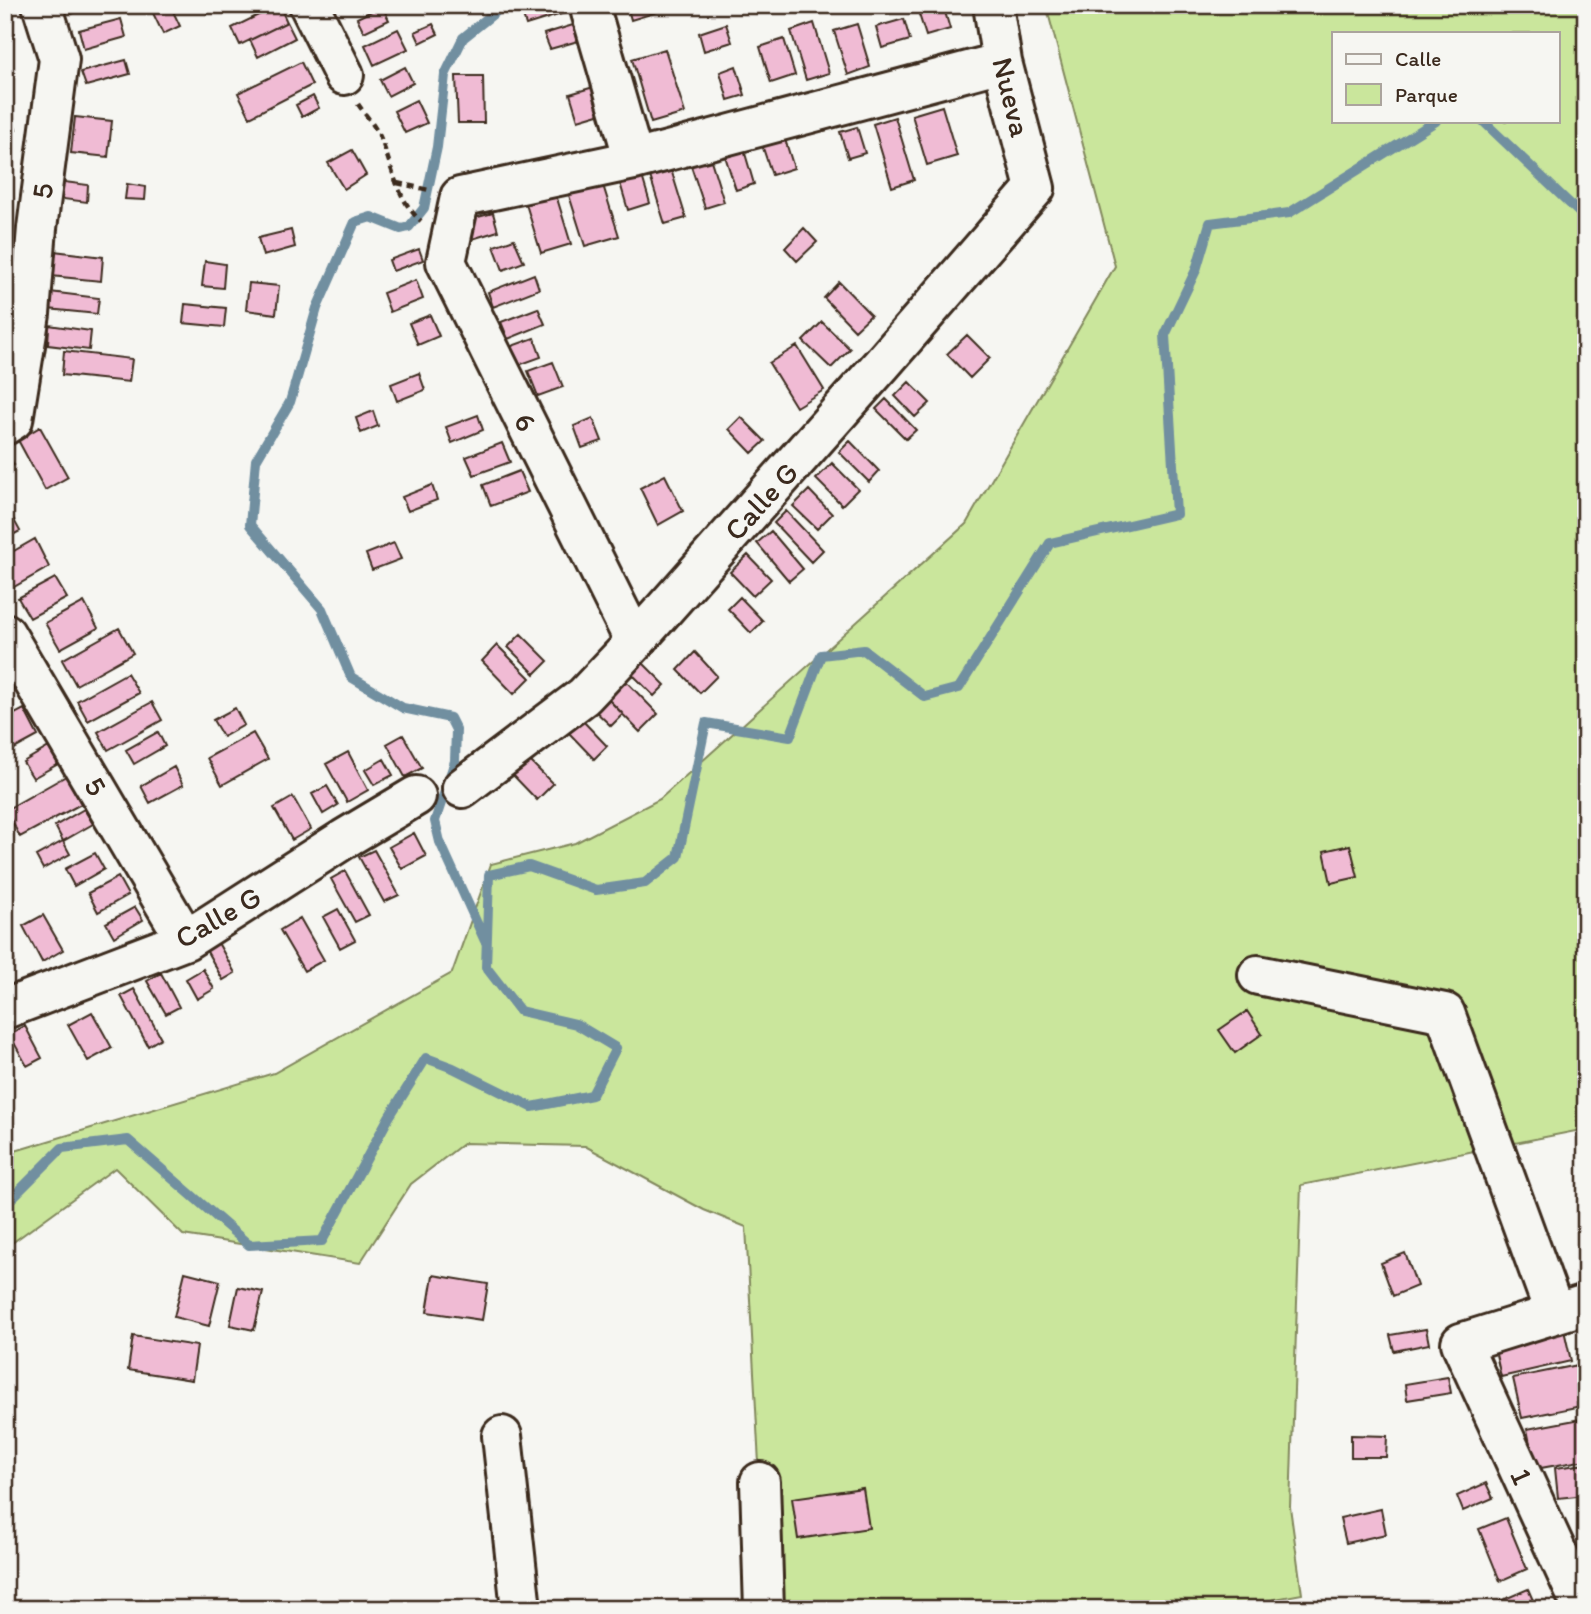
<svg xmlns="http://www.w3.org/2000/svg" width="1591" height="1614" font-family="Itim,sans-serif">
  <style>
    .green { fill: #cae69c; stroke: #82885d; stroke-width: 2; fill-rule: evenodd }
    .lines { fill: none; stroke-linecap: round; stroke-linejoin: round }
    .stream { stroke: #718fa0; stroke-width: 10 }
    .building { fill: #f0bbd4; stroke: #3b2a1e; stroke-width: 2 }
    .minor-casing { stroke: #3b2a1e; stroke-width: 44 }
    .path { stroke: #3b2a1e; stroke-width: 4.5; stroke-dasharray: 7 5; stroke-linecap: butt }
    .minor { stroke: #f6f6f2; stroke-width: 38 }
    .labels { text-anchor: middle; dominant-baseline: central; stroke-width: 5; stroke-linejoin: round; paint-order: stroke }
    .street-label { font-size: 30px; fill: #3b2a1e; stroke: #f6f6f2 }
  </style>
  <rect width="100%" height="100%" fill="#f6f6f2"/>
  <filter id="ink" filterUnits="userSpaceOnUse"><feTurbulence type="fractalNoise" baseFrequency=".0143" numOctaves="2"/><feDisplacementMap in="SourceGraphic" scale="14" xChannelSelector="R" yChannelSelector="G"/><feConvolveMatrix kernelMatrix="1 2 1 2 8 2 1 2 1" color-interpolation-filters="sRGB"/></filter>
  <g filter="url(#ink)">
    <!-- green -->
    <path class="green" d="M1046,5h540v1124l-285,56 -11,322 12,87 -79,15h-459l-4,-127 -14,-255 -42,-17 -119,-64 -121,-3 -53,41 -51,79 -177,-28 -68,-67 -110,80v-94l269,-81 178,-100 39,-109 84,-21 85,-44 306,-275 149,-258zM1334,33h224v88h-224z"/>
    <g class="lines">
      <!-- stream -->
      <path class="stream" d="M1483,121l103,98
        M485,941l-45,-99 -5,-21 20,-60 1,-31 -6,-12 -47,-10 -52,-31 -29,-68 -72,-84 6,-65 34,-58 27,-94 38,-86 16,-5 30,12 8,-2 15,-19 13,-61 8,-72 18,-37 41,-33
        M5,1205l57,-57 66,-8 121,105 73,-4 67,-124 37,-59 27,10 79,39 60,-12 24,-47 -40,-24 -56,-13 -34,-44 3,-92 40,-9 67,24 49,-7 33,-26 28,-134 84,14 31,-82 43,-5 61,47 34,-9 91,-145 126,-29 -11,-179 31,-65 14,-47 79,-10 147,-92"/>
    </g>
    <!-- building -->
    <path class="building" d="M67,5h23l-18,9z
      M164,5h6l10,21 -17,8 -11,-23z
      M203,5h20l-16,8z
      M279,5l8,17 -47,23 -8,-17z
      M548,5h21l2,6 -45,14 -4,-12z
      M627,5h28l2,7 -26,8z
      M916,5h27l7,24 -24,7z
      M382,6l7,14 -25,12 -7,-14z
      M121,19l5,18 -42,12 -5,-19z
      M904,19l6,21 -28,8 -6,-21z
      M287,22l8,16 -37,19 -8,-17z
      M814,23l15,50 -23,7 -15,-49z
      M433,24l5,10 -18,9 -5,-11z
      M726,24l6,18 -28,9 -5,-18z
      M857,24l13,43 -22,8 -14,-44z
      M573,25l5,16 -28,8 -6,-15z
      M398,29l10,20 -34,16 -9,-20z
      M784,39l11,36 -24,8 -11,-36z
      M665,49l20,64 -34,10 -19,-64z
      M126,60l4,14 -44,12 -5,-14z
      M301,62l11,23 -62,32 -12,-24z
      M736,66l9,29 -17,5 -8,-28z
      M405,67l8,16 -25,13 -8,-16z
      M456,76h27l1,47h-26z
      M597,86l8,26 -27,8 -8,-26z
      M313,96l6,12 -17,9 -6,-12z
      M416,100l11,23 -22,10 -11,-22z
      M9,105l7,25 -11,3v-27z
      M942,106l15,50 -30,9 -15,-50z
      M75,117l37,4 -4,36 -37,-4z
      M895,117l19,63 -22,7 -19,-63z
      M857,127l8,26 -17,5 -8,-26z
      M784,136l10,32 -22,7 -11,-33z
      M352,150l14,25 -22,14 -16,-26z
      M744,150l10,34 -18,6 -11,-34z
      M710,157l14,45 -19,6 -15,-45z
      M670,166l16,52 -21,6 -16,-51z
      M642,176l8,27 -22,7 -8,-27z
      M57,181l31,4 -1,17 -32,-4z
      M602,182l17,54 -34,10 -17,-54z
      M127,184l19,3 -1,13 -20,-1z
      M556,195l15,49 -30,9 -15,-49z
      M493,213l5,18 -29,9 -6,-19z
      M804,228l13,14 -20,19 -12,-13z
      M291,230l4,17 -32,9 -5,-18z
      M514,239l10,23 -21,8 -9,-24z
      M419,249l4,11 -30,11 -4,-11z
      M54,251l49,6 -2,24 -50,-5z
      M205,261l20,3 -2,24 -21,-2z
      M534,274l5,15 -46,18 -5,-15z
      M416,280l7,19 -33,13 -7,-19z
      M839,282l32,33 -16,15 -31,-32z
      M249,283l30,3 -3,28 -30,-4z
      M50,292l49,6 -2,16 -49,-5z
      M185,304l41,4 -2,19 -41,-4z
      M538,308l7,16 -37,15 -7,-17z
      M430,315l9,21 -21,9 -9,-22z
      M822,322l28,27 -19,19 -28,-27z
      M49,325l42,6 -2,19 -41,-5z
      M967,335l23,23 -20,20 -23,-24z
      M534,338l7,19 -25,9 -7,-19z
      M797,346l27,44 -28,17 -27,-44z
      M64,351l68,8 -3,23 -67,-7z
      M553,362l10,25 -25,9 -10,-25z
      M419,373l6,17 -28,11 -6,-17z
      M909,382l21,21 -15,14 -20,-21z
      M886,399l30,31 -10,9 -30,-30z
      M373,411l5,15 -17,7 -5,-15z
      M478,415l5,15 -31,13 -6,-16z
      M741,417l24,24 -13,12 -23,-24z
      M593,418l9,23 -20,7 -8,-22z
      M40,427l28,50 -23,13 -27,-50z
      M850,441l29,30 -10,11 -30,-30z
      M502,443l8,19 -36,13 -8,-18z
      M5,450l9,15 -9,5z
      M832,463l26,26 -16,16 -26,-26z
      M519,471l9,21 -37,14 -8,-21z
      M665,475l18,36 -25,14 -18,-37z
      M432,485l5,15 -29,11 -6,-14z
      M809,490l23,24 -15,15 -24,-23z
      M5,504l15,27 -15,8z
      M786,511l37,39 -12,12 -37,-39z
      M771,531l32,38 -14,12 -32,-38z
      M35,539l14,28 -44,25v-36z
      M394,543l7,16 -29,11 -6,-16z
      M748,555l23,24 -18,17 -23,-24z
      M55,578l12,20 -37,20 -12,-20z
      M740,597l23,24 -12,12 -23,-24z
      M84,602l14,26 -38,21 -15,-26z
      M119,628l14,25 -57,32 -14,-25z
      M521,634l27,27 -13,13 -27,-27z
      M497,645l33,33 -16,16 -32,-33z
      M695,652l22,24 -17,17 -22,-23z
      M639,659l26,26 -11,11 -26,-26z
      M127,673l12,20 -51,28 -11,-20z
      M621,676l37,38 -18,18 -37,-38z
      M603,694l20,20 -12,12 -21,-20z
      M152,702l10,18 -54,30 -10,-18z
      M235,708l9,17 -21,12 -10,-17z
      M24,709l14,27 -33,18v-35z
      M582,720l25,26 -13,13 -25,-26z
      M158,732l7,14 -31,18 -8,-14z
      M253,733l15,26 -46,26 -15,-27z
      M403,735l19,33 -17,9 -18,-33z
      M49,747l9,17 -25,14 -10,-16z
      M348,752l20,38 -21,12 -21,-38z
      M526,757l27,27 -16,16 -27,-28z
      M384,759l9,16 -19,10 -9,-15z
      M174,767l9,18 -33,18 -9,-17z
      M66,776l15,28 -61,33 -14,-27z
      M327,786l11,19 -15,9 -11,-20z
      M293,797l18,32 -19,11 -18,-32z
      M84,809l9,15 -30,17 -8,-15z
      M414,833l12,23 -24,13 -13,-22z
      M63,841l7,13 -27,15 -7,-13z
      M1350,845l8,32 -27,6 -7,-32z
      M374,850l25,45 -15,7 -25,-45z
      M95,853l9,16 -30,17 -9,-17z
      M345,871l24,44 -14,7 -24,-43z
      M118,877l10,18 -30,17 -10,-19z
      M135,907l8,13 -29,17 -8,-14z
      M338,909l17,31 -15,8 -17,-31z
      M43,915l20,35 -21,12 -19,-36z
      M300,918l24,42 -20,11 -24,-41z
      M217,941l18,32 -12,7 -18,-32z
      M5,944l9,16 -9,5z
      M203,969l11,20 -17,10 -11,-20z
      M161,973l18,34 -13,7 -19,-33z
      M134,989l27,49 -13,8 -27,-50z
      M1247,1011l15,23 -27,19 -16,-23z
      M92,1012l20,36 -24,13 -20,-36z
      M25,1026l17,32 -15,8 -18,-32z
      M1405,1253l12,33 -24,10 -12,-33z
      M185,1272l35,9 -11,45 -35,-9z
      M433,1275l55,9 -6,36 -55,-8z
      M238,1287l25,5 -9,38 -24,-5z
      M1562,1321l9,40 -70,16 -9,-41z
      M1426,1329l3,15 -35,7 -4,-16z
      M133,1336l64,10 -5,34 -64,-10z
      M1583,1364l3,13v28l-64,13 -9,-40z
      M1448,1377l3,16 -44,7 -2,-16z
      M1586,1418v42l-51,9 -8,-40z
      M1351,1435l36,1 -1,21h-35z
      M1586,1464v31l-28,3 -3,-30z
      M1486,1483l7,15 -30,13 -6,-15z
      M863,1488l6,40 -71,11 -6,-41z
      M1586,1499v42h-2l-6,-41z
      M1381,1509l5,25 -40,9 -6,-25z
      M1506,1518l21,51 -27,12 -21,-52z
      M1528,1589l8,18 -54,2z"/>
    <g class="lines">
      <defs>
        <path id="minor" d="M309,5l35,70
          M589,5l45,155
          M5,425l8,-5 17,-106 7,-86 22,-169 -17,-54
          M5,633l181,307
          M635,642l-189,-380 14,-65 174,-37 368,-98
          M462,788l122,-92 51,-54 247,-278 153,-176 -33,-126 -9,-57
          M1258,975l187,38 110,301
          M5,1009l181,-69 158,-101 72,-43
          M502,1436l19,173
          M760,1482l4,127
          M1583,1609l-122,-266 125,-39"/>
      </defs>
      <!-- minor casing -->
      <use href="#minor" class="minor-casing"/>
      <!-- path -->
      <path class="path" d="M358,104c8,12 20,25 24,38 11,28 16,59 39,79
        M397,183l32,7"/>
      <!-- minor -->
      <use href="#minor" class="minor"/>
    </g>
  </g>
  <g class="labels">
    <!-- street labels -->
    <g class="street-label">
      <text transform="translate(1012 97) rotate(76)">Nueva</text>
      <text transform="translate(42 191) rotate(-83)">5</text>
      <text transform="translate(526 422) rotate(64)">6</text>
      <text transform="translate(761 501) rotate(-48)">Calle G</text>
      <text transform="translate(96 786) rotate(59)">5</text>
      <text transform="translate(218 917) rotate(-30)">Calle G</text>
      <text transform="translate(1522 1476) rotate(65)">1</text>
    </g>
  </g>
  <!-- margin -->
  <rect width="1591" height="1614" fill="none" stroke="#f6f6f2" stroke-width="28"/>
  <rect x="14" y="14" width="1563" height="1586" fill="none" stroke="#3b2a1e" stroke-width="2.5" filter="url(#ink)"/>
  <!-- legend -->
  <rect x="1332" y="32" width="228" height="91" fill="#f6f6f2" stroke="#aba49d" stroke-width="2"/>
  <rect x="1346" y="54" width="35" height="10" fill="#f6f6f2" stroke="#aba49d" stroke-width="2"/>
  <text x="1395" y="66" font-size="21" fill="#3b2a1e">Calle</text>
  <rect x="1346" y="84" width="35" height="21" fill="#cae69c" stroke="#aba49d" stroke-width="2"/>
  <text x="1395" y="102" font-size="21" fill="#3b2a1e">Parque</text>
</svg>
